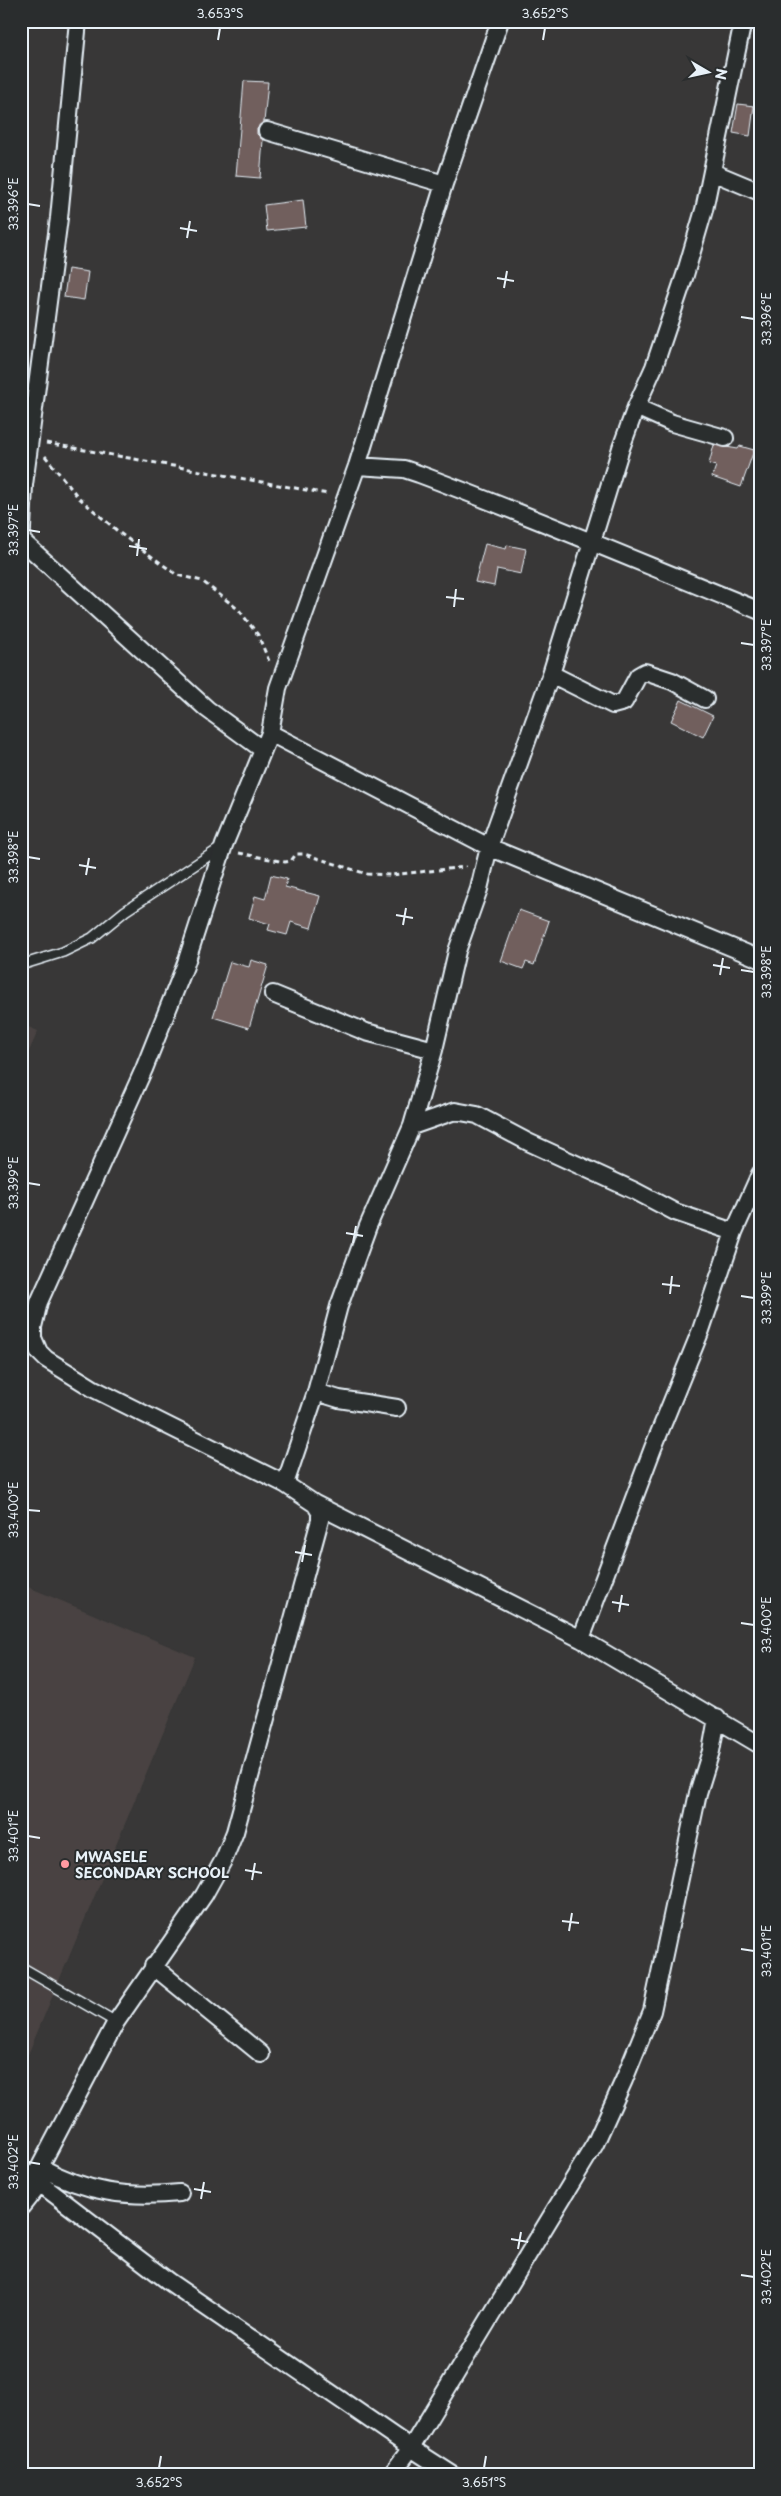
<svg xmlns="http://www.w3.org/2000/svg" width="781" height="2496" font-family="'Playpen Sans',sans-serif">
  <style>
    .built { fill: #494342 }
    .building { fill: #715e5d; stroke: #e8f1f8 }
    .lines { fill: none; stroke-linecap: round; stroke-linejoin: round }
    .service-casing { stroke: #e8f1f8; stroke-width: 12 }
    .minor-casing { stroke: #e8f1f8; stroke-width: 20 }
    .path { stroke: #e8f1f8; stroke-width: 3; stroke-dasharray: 5 4; stroke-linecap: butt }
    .service { stroke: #2a2d2e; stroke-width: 9 }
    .minor { stroke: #2a2d2e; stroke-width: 16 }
    .ticks { fill: none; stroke: #e8f1f8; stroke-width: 2 }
    .poi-dot { fill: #ff9aa2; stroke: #2a2d2e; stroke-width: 2 }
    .labels { text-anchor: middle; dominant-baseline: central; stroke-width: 4; stroke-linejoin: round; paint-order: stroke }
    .poi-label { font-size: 14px; font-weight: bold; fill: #e8f1f8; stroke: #2a2d2e; text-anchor: start }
    .neatline { fill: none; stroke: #e8f1f8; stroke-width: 2 }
    .ticks-label { font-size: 12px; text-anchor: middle; fill: #e8f1f8 }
  </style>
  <rect width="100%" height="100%" fill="#383737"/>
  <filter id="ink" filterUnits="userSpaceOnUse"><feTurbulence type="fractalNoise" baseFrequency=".02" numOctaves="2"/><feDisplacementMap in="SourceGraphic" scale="10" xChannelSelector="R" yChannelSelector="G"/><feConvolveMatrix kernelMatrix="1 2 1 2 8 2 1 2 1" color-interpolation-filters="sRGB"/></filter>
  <g filter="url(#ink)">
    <!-- built -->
    <path class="built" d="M21,1024l17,7 -17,38z
      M21,1584l174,73 -174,414z"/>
    <!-- building -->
    <path class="building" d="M244,81l24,1 -4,40 -7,7v5l6,6 -3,38 -24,-2z
      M738,104l16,2 -4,30 -17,-3z
      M303,200l3,27 -39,4 -3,-26z
      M68,269l20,3 -4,28 -20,-3z
      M714,445l24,4 2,-3 14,4 -13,37 -29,-10 4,-11 -7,-2z
      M485,544l21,5 1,-4 19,4 -5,25 -24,-5 -3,17 -19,-4z
      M681,700l32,16 -10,21 -32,-16z
      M271,875l16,4 -2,8 35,9 -9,32 -20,-6 -4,13 -19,-5 2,-6 -21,-6 6,-22 10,3z
      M519,910l30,11 -15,44 -8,-3 -3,7 -22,-8z
      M251,960l17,5 -19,63 -36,-11 17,-55 19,5z"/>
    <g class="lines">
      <defs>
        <path id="service" d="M21,965l42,-13 29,-14 33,-27 97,-64
          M21,1967l95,55"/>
        <path id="minor" d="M267,131l177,53
          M712,172l48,20
          M636,407l36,16 53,15
          M357,466l47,3 15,5c115,43 227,91 341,137
          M21,540l186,169 56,41
          M21,550l3,-65 35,-267 19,-197
          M551,674l62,31 11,-3 14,-26 7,-4 27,9 33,18
          M270,733l219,114 271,112
          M273,994l93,38 68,18
          M412,1126l43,-15 22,4 51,27 107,49 40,21 59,20
          M316,1392l23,7 58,9
          M285,1484l31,-92 23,-86 29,-80 44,-100 22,-76 23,-99 22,-62 10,-42 62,-173 70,-226 15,-41 18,-40 31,-92 19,-65 39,-189
          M315,1504l266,135 179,106
          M581,1639l72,-191 48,-118 33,-98 26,-58
          M153,1966l108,88
          M40,2167c47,26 87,31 140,26
          M21,2169l147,112 243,167 42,27
          M34,2178l82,-156 88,-127 20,-36 11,-27 85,-312v-8l-5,-8 -30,-20 -191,-95 -48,-30 -7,-7 -6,-14v-11l6,-25 105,-233 41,-103 39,-121 46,-112 8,-45 79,-222 87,-282 56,-163
          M21,2207l19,-24
          M391,2475l20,-27 184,-304 29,-64 28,-69 46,-218 13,-42 6,-33"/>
      </defs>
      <!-- service casing -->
      <use href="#service" class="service-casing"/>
      <!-- minor casing -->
      <use href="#minor" class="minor-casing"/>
      <!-- path -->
      <path class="path" d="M46,443l282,51
        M45,456l33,41 43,37 56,41 25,6 37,29 19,25 11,26
        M239,853l46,9 6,-1 5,-7h8l63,20 24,1 75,-8"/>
      <!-- service -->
      <use href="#service" class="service"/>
      <!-- minor -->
      <use href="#minor" class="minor"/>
    </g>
  </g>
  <!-- ticks -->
  <path class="ticks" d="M218,40l2,-12M543,40l2,-12M28,204l12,2M180,228l17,3M187,238l3,-17M497,278l17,3M504,288l3,-17M741,317l13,2M28,530l12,2M129,546l18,3M137,556l2,-17M446,597l18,2M454,607l2,-18M741,643l13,2M28,857l12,2M79,865l17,3M86,875l3,-17M396,915l17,3M403,925l3,-17M713,965l17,3M741,970l13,2M720,975l3,-17M28,1183l12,2M346,1233l17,3M353,1243l3,-17M662,1284l18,2M670,1294l2,-18M741,1296l13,2M28,1510l12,1M295,1552l17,3M302,1562l3,-17M612,1602l17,3M619,1612l3,-17M741,1623l13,2M28,1836l12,2M245,1870l17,3M252,1880l3,-17M562,1921l17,2M569,1931l3,-18M741,1949l13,2M28,2162l12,2M194,2189l17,3M201,2199l3,-17M511,2239l17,3M518,2249l3,-17M741,2275l13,2M159,2468l2,-12M484,2468l2,-12"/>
  <!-- markers -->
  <circle class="poi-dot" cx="65" cy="1864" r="5"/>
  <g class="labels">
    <!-- poi labels -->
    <g class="poi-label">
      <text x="75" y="1856">MWASELE<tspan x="75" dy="16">SECONDARY SCHOOL</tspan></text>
    </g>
  </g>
  <!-- margin -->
  <rect width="781" height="2496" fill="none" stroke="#2a2d2e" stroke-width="55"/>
  <!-- north arrow -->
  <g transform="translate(708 72) rotate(99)" stroke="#2a2d2e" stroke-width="4" paint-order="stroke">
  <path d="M0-4L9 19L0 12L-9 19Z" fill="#e8f1f8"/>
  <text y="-8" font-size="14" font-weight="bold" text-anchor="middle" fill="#e8f1f8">N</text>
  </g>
  <rect x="28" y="28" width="726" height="2440" class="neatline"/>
  <g class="ticks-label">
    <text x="220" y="18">3.653°S</text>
    <text x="545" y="18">3.652°S</text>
    <text transform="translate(14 204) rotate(-90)" y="4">33.396°E</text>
    <text transform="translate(767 319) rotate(-90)" y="4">33.396°E</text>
    <text transform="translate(14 530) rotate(-90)" y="4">33.397°E</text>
    <text transform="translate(767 645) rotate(-90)" y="4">33.397°E</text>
    <text transform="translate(14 857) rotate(-90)" y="4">33.398°E</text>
    <text transform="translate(767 972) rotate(-90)" y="4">33.398°E</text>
    <text transform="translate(14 1183) rotate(-90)" y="4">33.399°E</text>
    <text transform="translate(767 1298) rotate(-90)" y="4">33.399°E</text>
    <text transform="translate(14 1510) rotate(-90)" y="4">33.400°E</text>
    <text transform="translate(767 1625) rotate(-90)" y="4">33.400°E</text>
    <text transform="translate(14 1836) rotate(-90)" y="4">33.401°E</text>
    <text transform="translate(767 1951) rotate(-90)" y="4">33.401°E</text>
    <text transform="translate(14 2162) rotate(-90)" y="4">33.402°E</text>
    <text transform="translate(767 2277) rotate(-90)" y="4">33.402°E</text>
    <text x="159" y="2487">3.652°S</text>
    <text x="484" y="2487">3.651°S</text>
  </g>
</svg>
